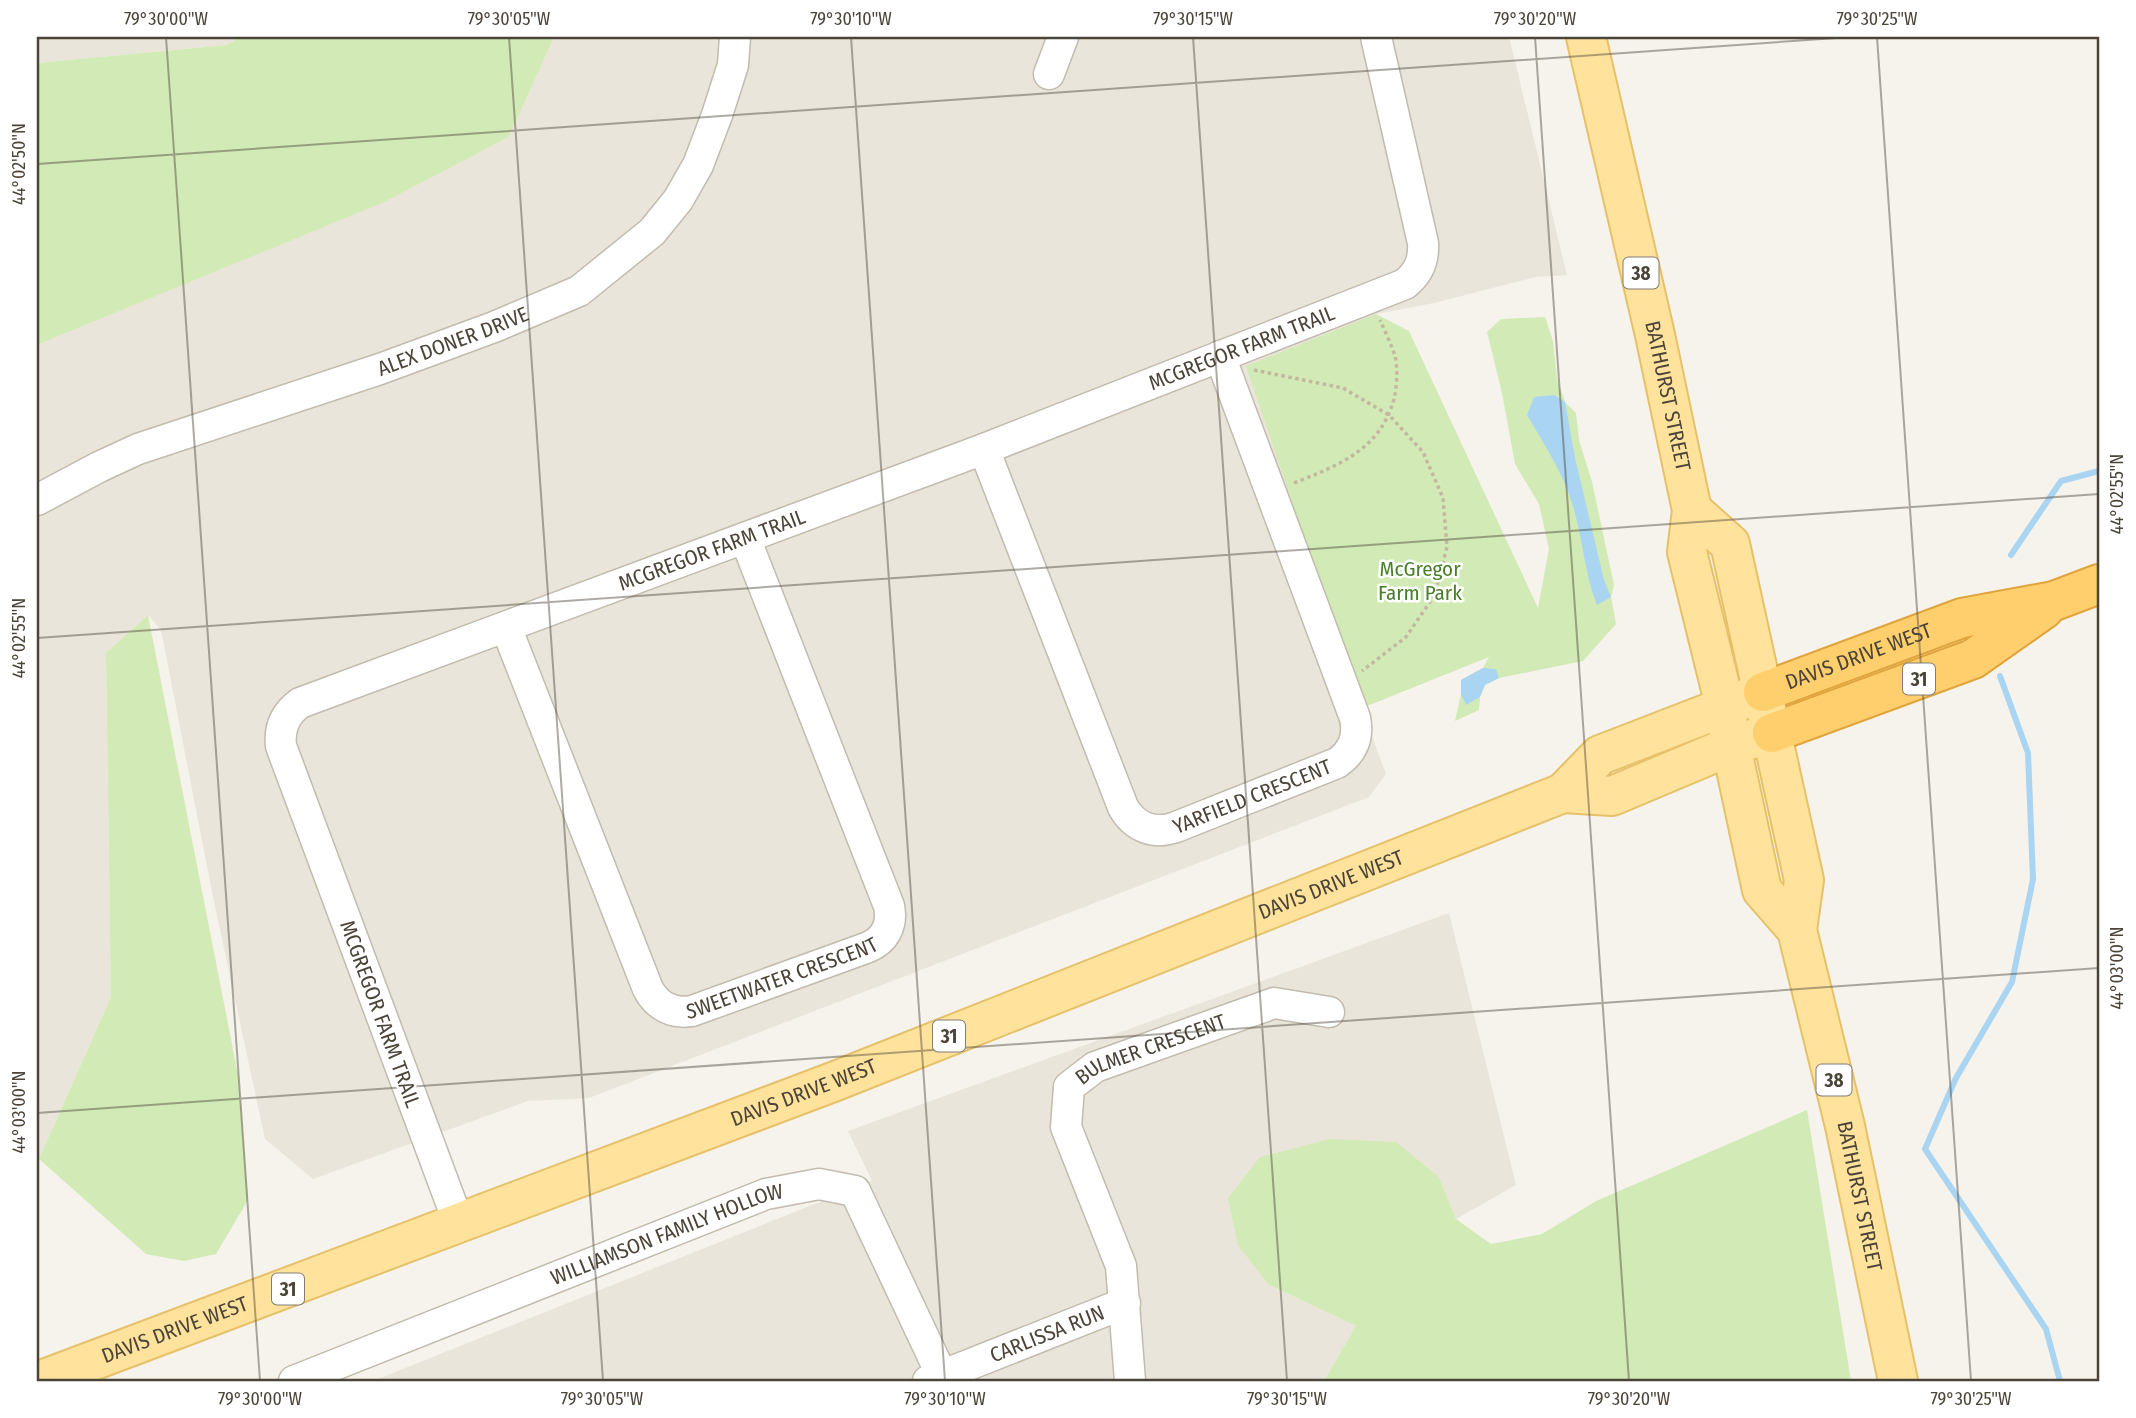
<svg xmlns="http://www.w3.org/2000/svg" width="2136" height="1418" font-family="'Fira Sans Condensed',sans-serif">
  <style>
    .residential { fill: #eae5da }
    .green { fill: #d2eab5 }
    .water { fill: #a9d4f2 }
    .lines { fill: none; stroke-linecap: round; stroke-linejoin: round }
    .stream { stroke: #a9d4f2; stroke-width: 6 }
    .minor-casing { stroke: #c2bbae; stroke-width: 33 }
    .major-casing { stroke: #e6c16a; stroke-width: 42 }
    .highway-casing { stroke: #e0a43c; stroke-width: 42 }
    .path { stroke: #c4b79f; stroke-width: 3.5; stroke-dasharray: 3.5 3.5; stroke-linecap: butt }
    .minor { stroke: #fff; stroke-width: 30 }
    .major { stroke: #ffe39c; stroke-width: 38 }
    .highway { stroke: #ffcf6e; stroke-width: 38 }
    .ticks { fill: none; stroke: #4b4439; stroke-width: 2; stroke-opacity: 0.45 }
    .labels { text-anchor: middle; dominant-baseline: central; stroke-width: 5; stroke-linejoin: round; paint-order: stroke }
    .shield { fill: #fff; stroke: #817c74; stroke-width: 2 }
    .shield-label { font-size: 19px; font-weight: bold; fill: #4b4439 }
    .street-label { font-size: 21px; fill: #4b4439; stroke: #fff }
    .park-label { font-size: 21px; fill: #4a7f2a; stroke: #fff }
    .neatline { fill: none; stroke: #4b4439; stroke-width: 2.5 }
    .ticks-label { font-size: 18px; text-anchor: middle; fill: #4b4439 }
  </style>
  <rect width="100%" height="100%" fill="#f6f3ec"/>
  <!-- residential -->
  <path class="residential" d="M37,37h203l-13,8 -190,18z
    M554,37h955l58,238 -31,2 -102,26 -58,11 -88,167 77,236 21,57 -17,23 -780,301 -61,3 -215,78 -48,-40 -52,-242 -52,-267 -13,-15 -42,38 5,344 -72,162 -2,-2v-812l344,-142 128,-66z
    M1449,913l67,272 -60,34 -17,-42 -171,107 88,42 -32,55h-951l499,-200 -24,-50z"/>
  <!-- green -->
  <path class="green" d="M240,37h314l-45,100 -127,66 -345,142v-282l190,-18z
    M1376,314l33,17 129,277 11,-59 -10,-45 -24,-40 -13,-71 -15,-61 14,-13 44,-2 8,24 4,37 8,24 11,11 3,27 13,42 22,103 -3,12 5,27 -33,37 -84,17 -14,7 -5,12 -1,13 -24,11 6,-27v-14l22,-12 6,-11 -127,51 -116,-342z
    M148,615l91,465 9,120 -32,54 -32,7 -38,-7 -107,-95 72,-162 -5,-344z
    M1807,1110l44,271h-527l32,-55 -88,-42 -30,-39 -10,-47 32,-41 70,-18 66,3 43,35 17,42 35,25 51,-10 54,-33z"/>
  <!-- water -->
  <path class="water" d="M1554,395l11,7 10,56 29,122 7,17 -14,8c-13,-33 -14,-68 -25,-102 -10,-32 -28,-59 -45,-88l7,-18z
    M1483,668l13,1 3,9 -14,7 -5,12 -14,8 -5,-11v-14z"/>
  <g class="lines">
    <!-- stream -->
    <path class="stream" d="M2011,555l50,-74 38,-10
      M2000,676l28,77 5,126 -21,103 -56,96 -31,71 121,180 14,52"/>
    <defs>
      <g id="minor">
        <path d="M1049,74l14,-37"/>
        <path id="s1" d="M984,449l139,358c11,20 31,28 53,20l161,-64c16,-11 22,-26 18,-45l-135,-362"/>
        <path id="s2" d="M37,500l62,-33 39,-18 242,-80 114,-42 85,-36 73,-59 26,-32 20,-35 19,-50 16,-50 2,-28"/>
        <path id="s3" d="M506,627l142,362c9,17 25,25 44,22l174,-63c19,-7 27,-23 23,-42l-144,-368"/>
        <path id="s4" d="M459,1224l-178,-478c-2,-18 4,-32 19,-43l684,-254 421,-165c14,-11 19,-24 18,-41l-47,-206"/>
        <path id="s5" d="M294,1381l472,-187 53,-10 36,7 87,185"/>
        <path id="s6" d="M928,1381l197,-78"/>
        <path id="s7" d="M1130,1381l-9,-115 -55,-139 3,-40 26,-20 179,-64 55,9"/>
      </g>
      <g id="major">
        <path id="s8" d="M1586,37l69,298 37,175 -5,42 38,154 6,40 31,144 35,40"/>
        <path id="s9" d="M1692,510l38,34 74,336 -7,50 48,196 53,255"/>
        <path d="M1563,793l49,3 119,-50 24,-8"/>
        <path id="s10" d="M39,1381l794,-299 730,-289 37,-38 163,-63"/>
      </g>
      <g id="highway">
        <path id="s11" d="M1763,692l199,-74 92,-17 45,-17"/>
        <path d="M1772,733l201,-74 71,-50"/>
      </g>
    </defs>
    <!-- minor casing -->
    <use href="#minor" class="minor-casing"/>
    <!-- major casing -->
    <use href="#major" class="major-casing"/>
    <!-- highway casing -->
    <use href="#highway" class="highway-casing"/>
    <!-- path -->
    <path class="path" d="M1254,370l89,18 46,27 34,37 20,46 4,49 -13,49 -28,41 -44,34
      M1294,483c45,-18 86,-33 100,-84 3,-13 4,-30 1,-43 -4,-12 -10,-25 -15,-36"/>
    <!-- minor -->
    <use href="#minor" class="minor"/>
    <!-- major -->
    <use href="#major" class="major"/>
    <!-- highway -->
    <use href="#highway" class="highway"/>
  </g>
  <!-- ticks -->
  <path class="ticks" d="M166,37l94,1344M509,37l94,1344M851,37l94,1344M1193,37l94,1344M1535,37l94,1344M1877,37l94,1344M37,164l1814,-127M37,638l2062,-144M37,1113l2062,-145"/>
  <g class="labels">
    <!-- shield labels -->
    <g class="shield">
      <rect x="1623.5" y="257.5" width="35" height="31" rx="5"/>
      <rect x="1903" y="663.5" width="32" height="31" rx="5"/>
      <rect x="933" y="1020.5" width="32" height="31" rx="5"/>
      <rect x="1816.5" y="1064.5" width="35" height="31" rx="5"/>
      <rect x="272" y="1273.5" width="32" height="31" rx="5"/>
    </g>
    <g class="shield-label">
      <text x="1641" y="273">38</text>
      <text x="1919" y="679">31</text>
      <text x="949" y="1036">31</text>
      <text x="1834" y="1080">38</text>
      <text x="288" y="1289">31</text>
    </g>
    <!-- street labels -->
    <g class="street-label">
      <text stroke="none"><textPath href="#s2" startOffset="446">ALEX DONER DRIVE</textPath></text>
      <text stroke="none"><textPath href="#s4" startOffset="1566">MCGREGOR FARM TRAIL</textPath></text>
      <text stroke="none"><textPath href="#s8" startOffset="368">BATHURST STREET</textPath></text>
      <text stroke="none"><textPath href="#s4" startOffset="999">MCGREGOR FARM TRAIL</textPath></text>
      <text stroke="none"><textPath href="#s11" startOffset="102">DAVIS DRIVE WEST</textPath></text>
      <text stroke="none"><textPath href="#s1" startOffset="528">YARFIELD CRESCENT</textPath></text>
      <text stroke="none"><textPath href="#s10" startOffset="1384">DAVIS DRIVE WEST</textPath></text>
      <text stroke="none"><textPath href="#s3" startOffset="537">SWEETWATER CRESCENT</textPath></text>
      <text transform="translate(380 1014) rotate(70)">MCGREGOR FARM TRAIL</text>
      <text stroke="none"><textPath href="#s7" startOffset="396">BULMER CRESCENT</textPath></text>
      <text stroke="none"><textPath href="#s10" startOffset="817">DAVIS DRIVE WEST</textPath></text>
      <text stroke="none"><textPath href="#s9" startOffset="719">BATHURST STREET</textPath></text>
      <text stroke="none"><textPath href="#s5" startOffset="401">WILLIAMSON FAMILY HOLLOW</textPath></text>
      <text stroke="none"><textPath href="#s10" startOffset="145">DAVIS DRIVE WEST</textPath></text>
      <text stroke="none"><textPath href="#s6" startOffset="128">CARLISSA RUN</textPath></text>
    </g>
    <!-- park labels -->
    <g class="park-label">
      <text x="1420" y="569">McGregor<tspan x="1420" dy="24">Farm Park</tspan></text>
    </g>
  </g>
  <!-- border -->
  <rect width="2136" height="1418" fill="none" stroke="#ffffff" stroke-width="77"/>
  <rect x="38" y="38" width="2060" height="1342" class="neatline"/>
  <g class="ticks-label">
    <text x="166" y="25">79°30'00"W</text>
    <text x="509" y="25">79°30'05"W</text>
    <text x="851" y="25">79°30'10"W</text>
    <text x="1193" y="25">79°30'15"W</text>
    <text x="1535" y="25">79°30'20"W</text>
    <text x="1877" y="25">79°30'25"W</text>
    <text transform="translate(19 164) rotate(-90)" y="6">44°02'50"N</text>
    <text transform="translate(2117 494) rotate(-90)" y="6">44°02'55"N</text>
    <text transform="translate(19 638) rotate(-90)" y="6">44°02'55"N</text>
    <text transform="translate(2117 968) rotate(-90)" y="6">44°03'00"N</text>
    <text transform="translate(19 1112) rotate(-90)" y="6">44°03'00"N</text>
    <text x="260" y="1405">79°30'00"W</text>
    <text x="602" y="1405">79°30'05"W</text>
    <text x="945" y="1405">79°30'10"W</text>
    <text x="1287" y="1405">79°30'15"W</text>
    <text x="1629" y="1405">79°30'20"W</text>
    <text x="1971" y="1405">79°30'25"W</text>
  </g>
</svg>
